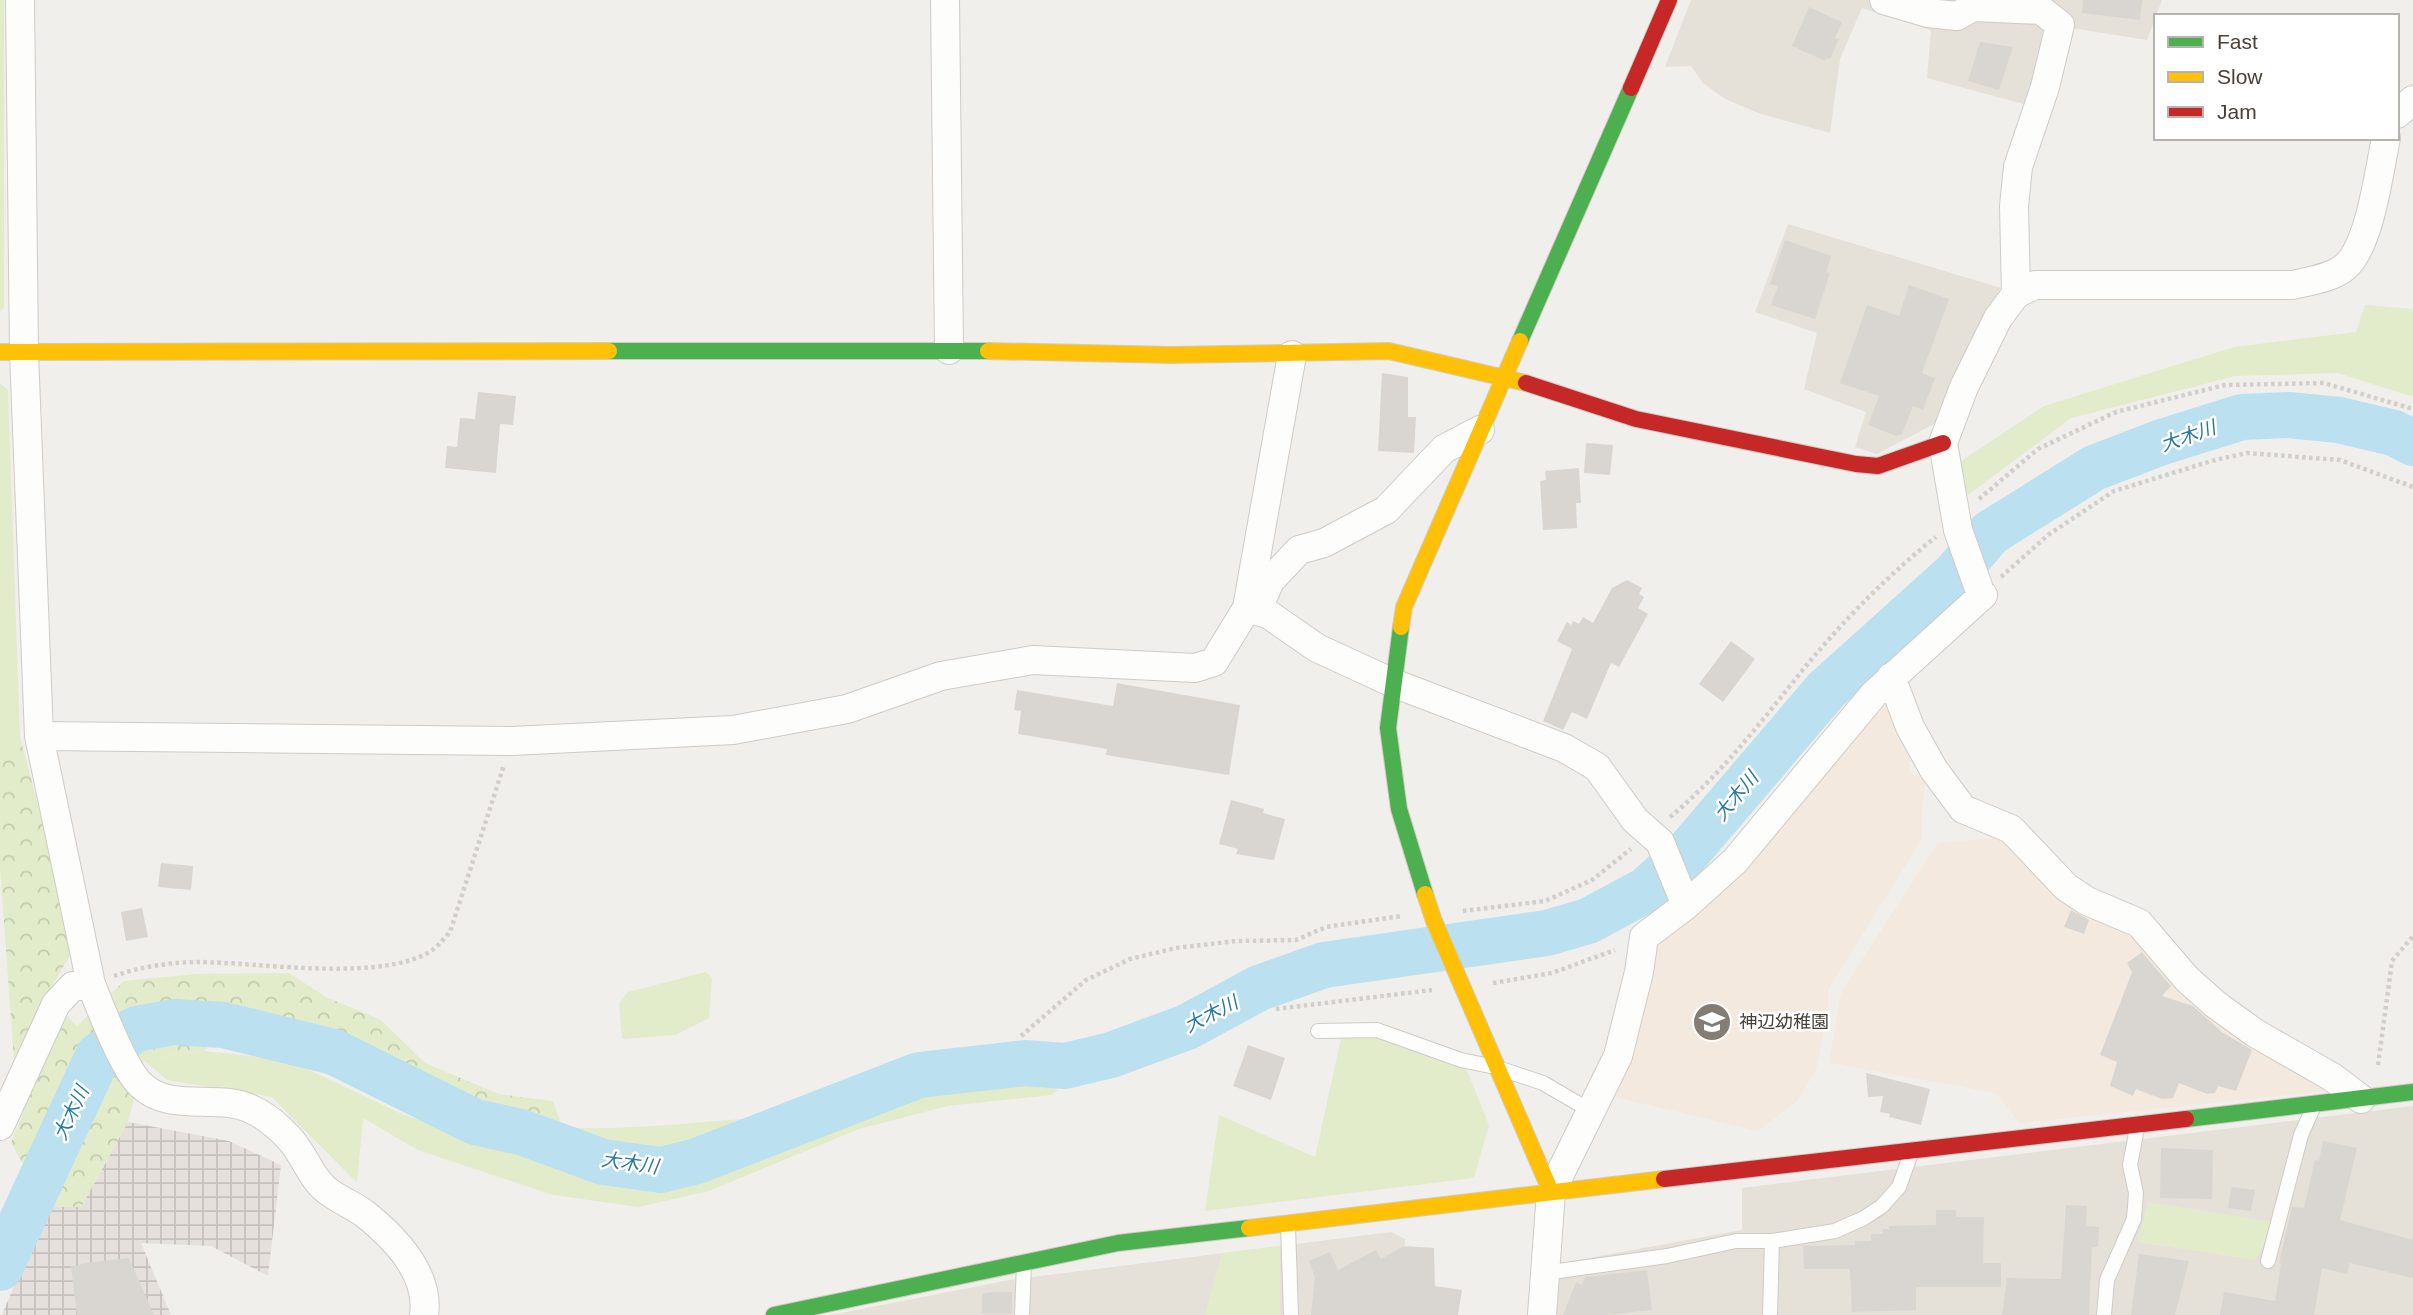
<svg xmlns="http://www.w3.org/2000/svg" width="2413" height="1315" font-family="Arial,'Noto Sans JP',sans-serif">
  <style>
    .residential { fill: #e5e0d8 }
    .commercial { fill: #f4e9de }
    .industrial { fill: url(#industrial-grid) }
    .green { fill: #e2eccb }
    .forest { fill: url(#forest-crowns) }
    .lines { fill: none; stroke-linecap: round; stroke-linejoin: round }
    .river { stroke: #bbe0f0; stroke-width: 46 }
    .building { fill: #d9d6d2 }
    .lane-casing { stroke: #cecbc7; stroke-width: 16 }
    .street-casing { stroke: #cecbc7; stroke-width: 30 }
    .fast-casing { stroke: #d1cbc2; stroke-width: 18 }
    .slow-casing { stroke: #d1cbc2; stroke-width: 18 }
    .jam-casing { stroke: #d1cbc2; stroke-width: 18 }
    .path { stroke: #d2cecb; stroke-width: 4.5; stroke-dasharray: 3.5 3.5; stroke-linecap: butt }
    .lane { stroke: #fdfdfc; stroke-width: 14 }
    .street { stroke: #fdfdfc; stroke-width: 28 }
    .fast { stroke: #4caf50; stroke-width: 16 }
    .slow { stroke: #ffc107; stroke-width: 16 }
    .jam { stroke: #c62828; stroke-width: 16 }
    .labels { text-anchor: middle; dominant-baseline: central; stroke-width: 5; stroke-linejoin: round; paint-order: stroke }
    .poi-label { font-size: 18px; fill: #484037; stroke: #fff; text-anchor: start }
    .water-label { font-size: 19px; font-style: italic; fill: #29799e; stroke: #fff }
  </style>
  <defs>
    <pattern id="industrial-grid" width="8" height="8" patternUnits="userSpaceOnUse" patternTransform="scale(1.75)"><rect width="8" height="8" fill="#e5e0dc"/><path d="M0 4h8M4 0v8" fill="none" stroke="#c6c1bd"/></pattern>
    <pattern id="forest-crowns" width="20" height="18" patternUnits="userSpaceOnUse" patternTransform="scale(1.75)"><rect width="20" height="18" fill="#e2eccb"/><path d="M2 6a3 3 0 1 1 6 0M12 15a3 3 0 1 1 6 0" fill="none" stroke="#c3cbaf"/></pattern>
  </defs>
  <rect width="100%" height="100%" fill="#f1efeb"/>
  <!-- residential -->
  <path class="residential" d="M1691,0h471l-15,40 -82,-13 -38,78 -100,-27 4,-48 -69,-22 -22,51 -10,74 -69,-19 -36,-15 -22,-16 -12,-17 -26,1z
    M1788,224l213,64 -67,136 -57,30 -22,-7 11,-35 -62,-23 13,-56 -62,-21z
    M2413,1106v209h-862l5,-51 186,-34v-42z
    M1391,1232l14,7 -5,76h-569l178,-35z"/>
  <!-- commercial -->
  <path class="commercial" d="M1885,696l25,56v21l16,5 -5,37 1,24 -94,151v22l-12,58 -19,31 -39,30 -148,-35 46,-158z
    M2005,837l132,89 199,164 -317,33 -23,-30 -167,-30 12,-71 97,-149z"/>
  <!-- industrial -->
  <path class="industrial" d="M128,1122l101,19 52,24 -13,111 -57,-30 -70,-3 30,72h-169l45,-109 34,1z"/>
  <!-- green -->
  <path class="green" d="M0,0h4v308l-4,3z
    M2365,305l48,4v88l-75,-24 -102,3 -165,42 -103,77 -13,-30 89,-59 190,-59 122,-15z
    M0,383l8,7 12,347 -20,18z
    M706,972l6,6 -3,40 -34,17 -53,4 -3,-36 9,-11z
    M1373,1037l93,31 23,57 -15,53 -269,33 14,-96 96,42 26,-119z
    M204,1051l84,9 114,54 171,57 83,9 42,-9 229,-87 92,-11 49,4 -16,18 -104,11 -89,23 -150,62 -71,16 -85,-12 -135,-45 -55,-32 -6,65 -85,-86 -105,-17 -23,-20z
    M767,1118l-51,23 -64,11 -125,-29c83,13 158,-2 240,-5z
    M2148,1202l126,20 -18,38 -119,-18z
    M1280,1246v69h-75l17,-62z"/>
  <!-- forest -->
  <path class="forest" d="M20,737l55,209 -28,49 30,31 47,-45 72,-7 93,-1 37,24 55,23 44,43 74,31 54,7 10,28 -94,-18 -130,-71 -112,-24 -23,35 -60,9 -16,62 -47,85 -34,-1 -36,-63 25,-62 -22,-21 -14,-191v-114z"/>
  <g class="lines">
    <!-- river -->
    <path class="river" d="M0,1268l98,-212 38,-27 38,-7 49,3 111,27 141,70 46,10 82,30 58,8 36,-9 222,-86 106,-12 40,3 46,-11 76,-28 72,-39 65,-23 223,-32 41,-12 58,-31 41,-37 139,-163 130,-117 34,-40 104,-65 68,-26 80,-25 46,-2 51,5 55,13 19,10"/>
  </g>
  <!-- building -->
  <path class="building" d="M2083,0h59l-2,20 -58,-7z
    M1809,7l33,15 -7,16 4,1 -9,20 -3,-1 -2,3 -33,-15z
    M1980,42l33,5 -14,43 -31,-9z
    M1785,240l46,16 -5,16 4,1 -15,46 -44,-14 7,-19 -8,-2z
    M1909,285l40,14 -27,74 13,5 -12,32 -10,-4 -11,28 -6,2 -28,-11 11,-29 -39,-13 27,-78 32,11z
    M1382,373l26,4v40h8l-2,36 -36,-2z
    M478,392l38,4 -3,29 -13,-1 -4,49 -51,-5 2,-22 10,1 3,-29 15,1z
    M1586,443l27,2 -3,30 -26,-2z
    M1579,468l2,35h-5l1,25 -34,2 -3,-49 6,-1 -1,-9z
    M1627,580l15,8 -3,6 5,3 -6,11 10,6 -29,53 -8,-4 -24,56 -15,-7 -9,18 -20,-9 29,-72 -15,-8 10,-19 4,3 2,-4 6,3 4,-7 10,6 19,-35z
    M1731,641l24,18 -32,43 -24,-18z
    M1117,683l123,22 -11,70 -123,-20 1,-6 -89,-15 3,-23 -7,-1 3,-20 96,16z
    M1231,800l33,9 -1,4 22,6 -11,41 -38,-6 2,-5 -19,-5z
    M161,863l32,3 -2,24 -33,-3z
    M142,908l6,29 -22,4 -5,-29z
    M2071,910l18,10 -5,14 -20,-7z
    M2142,952l29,34 -9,10 31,10 29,26 30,18 -16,41 -18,-5 -3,7 -8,1 -28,-11 -6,15 -11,1 -26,-10 -3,7 -23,-10 7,-24 -17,-7 32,-83 -5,-9z
    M1248,1045l37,13 -14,42 -38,-14z
    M1866,1073l64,16 -9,36 -32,-8 1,-3 -10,-2 3,-16 -15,1z
    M2323,1141l34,7 -17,72 73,20v38l-63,-15 -3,11 -25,-6 -8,47h-94l4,-23 51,9 6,-37 -2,-1 13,-56 12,1 11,-48 4,1z
    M2161,1148l52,2 -1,49 -52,-1z
    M2231,1187l24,3 -4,21 -23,-3z
    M2066,1205l21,1 -1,20 13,1 -1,20h-6l-3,68h-87l5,-37 54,1z
    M1936,1210h20v7h28l-1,46h18v24h-85v23l-64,2 -2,-43h-46l-1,-23 52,-1v-4h16v-7h12v-5h6v-3l47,-1z
    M1404,1246l30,2 1,38 27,4 -4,25h-147l4,-38 -6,-16 21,-9 8,18 38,-20 5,9z
    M2139,1254l50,7 -14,54h-44z
    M129,1258l25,57h-77l-6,-48 14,-4z
    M1647,1270l5,40 -45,5h-44l13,-33 6,3 3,-8z
    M991,1292h21v22h-30v-20z"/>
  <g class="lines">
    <defs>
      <path id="lane" d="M1318,1031l59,-1 84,30 34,7 48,16 48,28
        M1288,1226l3,89
        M2268,1261l33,-126 12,-27
        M1544,1273l123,-17 69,-15h36l63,-10 29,-13 18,-12 17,-19 12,-34
        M1022,1315l2,-51
        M1770,1315l2,-74
        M2104,1315l3,-35 27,-61 2,-26 -6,-28 7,-37"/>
      <path id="street" d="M20,0l4,352 15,384 52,248c9,23 33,86 50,101 30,29 77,7 112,25 17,8 38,27 47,43 8,12 13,25 24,35 12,11 28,16 41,26 30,24 65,60 59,101
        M945,0l4,350
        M1884,0l44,13 29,3 16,-9 68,3 19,15 -15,62 -27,80 -4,39 2,88
        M2397,114l16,-14
        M1978,586l-20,-56 -15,-87 21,-56 34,-69 18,-24 19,-9h258c16,-4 39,-7 52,-18 25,-21 34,-96 41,-129
        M1247,608l21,6 49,34 76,35 171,65 33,19 38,53 25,22 23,56 2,8 -41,31 -5,35 -21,84 -67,136 -9,123
        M1257,611l13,-30 29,-31 25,-7 62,-33 58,-61 36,-19
        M1891,677l19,50 24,43 29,39 48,20 55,58 21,14 52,22 48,56 28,25 40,29 77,44 29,22
        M39,736l473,5 221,-11 114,-21 94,-33 92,-16 162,8 19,-6 33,-54 45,-253
        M1685,906l50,-45 139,-167 109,-99
        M0,1126l56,-122 17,-18 18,-2"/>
      <path id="fast" d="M1520,341l111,-253
        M609,351h379
        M1401,627l-13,101 11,81 26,85
        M2186,1119l227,-27
        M774,1315l344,-72 131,-15"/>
      <path id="slow" d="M988,351l184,4 217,-4 137,32
        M0,352l609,-1
        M1401,627l3,-20 116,-266
        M1425,894l9,27 117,271
        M1249,1228l415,-49"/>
      <path id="jam" d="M1631,88l38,-88
        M1526,383l110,36 220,45 22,2 65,-23
        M1664,1179l522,-60"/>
    </defs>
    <!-- lane casing -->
    <use href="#lane" class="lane-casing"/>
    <!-- street casing -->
    <use href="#street" class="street-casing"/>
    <!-- fast casing -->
    <use href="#fast" class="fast-casing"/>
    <!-- slow casing -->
    <use href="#slow" class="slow-casing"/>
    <!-- jam casing -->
    <use href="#jam" class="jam-casing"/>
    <!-- path -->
    <path class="path" d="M1979,499l59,-50 78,-37 109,-27 99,-2 89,26
      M2001,577l47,-42 66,-44 101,-31 32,-7 93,7 73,27
      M1670,817c53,-44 93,-98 136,-151 38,-46 83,-92 130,-129
      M1463,911l82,-10 47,-21 39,-31
      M114,976c25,-9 57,-14 84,-14 59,0 191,22 237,-14 6,-5 10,-11 15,-16l54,-167
      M1493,983l59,-10 63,-23
      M1276,1009l156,-19
      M1021,1036l65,-56 44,-21 46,-11 60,-7 60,-1 30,-13 76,-11
      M2378,1065l14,-104 21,-25"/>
    <!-- lane -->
    <use href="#lane" class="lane"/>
    <!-- street -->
    <use href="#street" class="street"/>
    <!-- fast -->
    <use href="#fast" class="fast"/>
    <!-- slow -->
    <use href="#slow" class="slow"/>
    <!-- jam -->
    <use href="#jam" class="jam"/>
  </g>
  <!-- icons -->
  <defs>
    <symbol id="school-disc" viewBox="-11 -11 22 22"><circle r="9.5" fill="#837d76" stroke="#fff"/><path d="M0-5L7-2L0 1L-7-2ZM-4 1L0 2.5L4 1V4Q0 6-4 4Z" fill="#fff"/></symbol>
  </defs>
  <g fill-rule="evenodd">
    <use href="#school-disc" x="1690" y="1000" width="44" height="44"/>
  </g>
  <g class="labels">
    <!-- poi labels -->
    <g class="poi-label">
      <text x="1739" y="1022">神辺幼稚園</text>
    </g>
    <!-- water labels -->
    <g class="water-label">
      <text transform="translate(2188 436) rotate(-19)">大木川</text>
      <text transform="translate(1736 796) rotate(-50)">大木川</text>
      <text transform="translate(1211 1014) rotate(-27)">大木川</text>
      <text transform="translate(71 1113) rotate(-65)">大木川</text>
      <text transform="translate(630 1163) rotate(8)">大木川</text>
    </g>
  </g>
  <!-- legend -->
  <rect x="2154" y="14" width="245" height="126" fill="#ffffff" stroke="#b6b3af" stroke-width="2"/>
  <rect x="2168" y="37" width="35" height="10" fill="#4caf50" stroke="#b6b3af" stroke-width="2"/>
  <text x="2217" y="49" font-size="21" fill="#484037">Fast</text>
  <rect x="2168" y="72" width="35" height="10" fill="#ffc107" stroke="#b6b3af" stroke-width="2"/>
  <text x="2217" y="84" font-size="21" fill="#484037">Slow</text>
  <rect x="2168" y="107" width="35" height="10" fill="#c62828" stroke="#b6b3af" stroke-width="2"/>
  <text x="2217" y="119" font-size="21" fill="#484037">Jam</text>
</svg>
